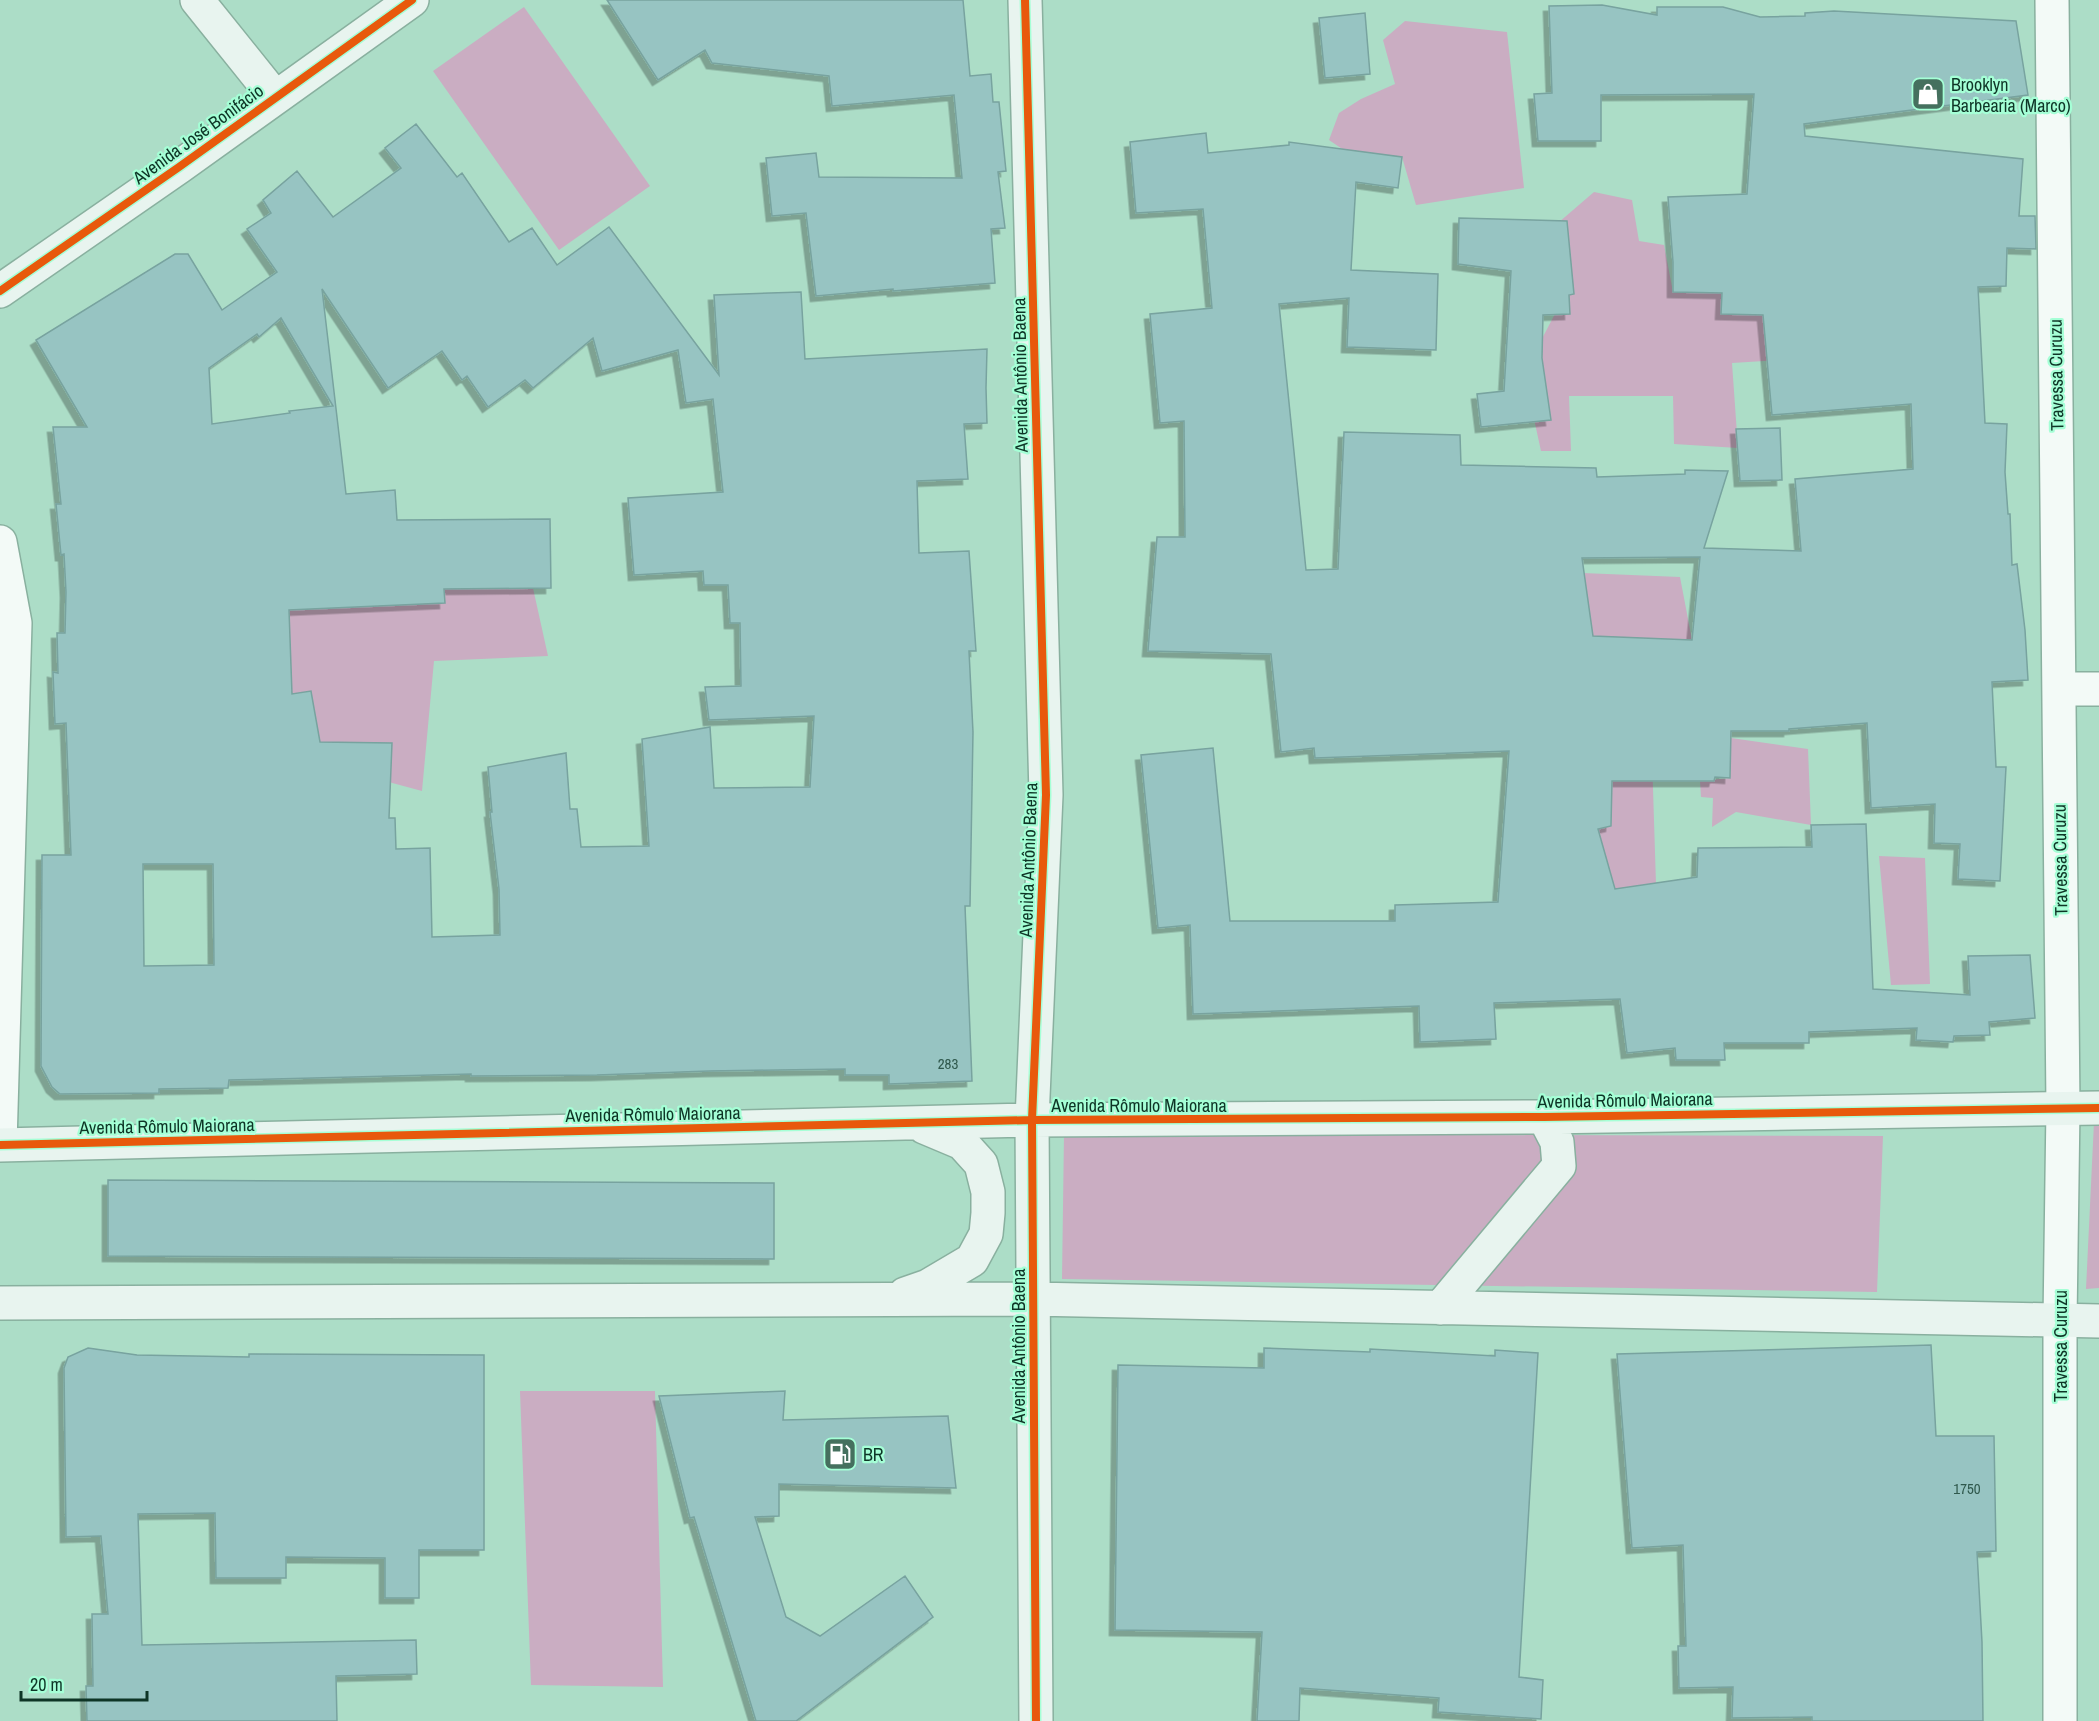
<svg xmlns="http://www.w3.org/2000/svg" width="2099" height="1721" font-family="'Archivo Narrow',sans-serif">
  <style>
    .green { fill: #caadc2 }
    .building { fill: #97c4c2; stroke: #78a39f; stroke-width: 1.5; fill-rule: evenodd; filter: url(#shadow) }
    .lines { fill: none; stroke-linecap: round; stroke-linejoin: round }
    .street-casing { stroke: #89b09f; stroke-width: 36 }
    .secondary-casing { stroke: #89b09f; stroke-width: 36 }
    .street { stroke: #f3faf7; stroke-width: 33 }
    .secondary { stroke: #e8f4ef; stroke-width: 33 }
    .cycleway-casing { stroke: #a5ffd6; stroke-width: 11 }
    .cycleway { stroke: #e8590c; stroke-width: 8 }
    .labels { text-anchor: middle; dominant-baseline: central; stroke-width: 4.5; stroke-linejoin: round; paint-order: stroke }
    .number-label { font-size: 15px; fill: #30594d }
    .poi-label { font-size: 18px; fill: #0e3526; stroke: #a5ffd6; text-anchor: start }
    .street-label { font-size: 18px; fill: #0e3526; stroke: #a5ffd6 }
  </style>
  <defs>
    <filter id="shadow"><feDropShadow dx="-5.5" dy="5.5" stdDeviation="0" flood-color="#0004"/></filter>
  </defs>
  <rect width="100%" height="100%" fill="#acddc7"/>
  <!-- green -->
  <path class="green" d="M524,7l126,179 -91,64 -126,-179z
    M1405,21l102,11 17,156 -108,17 -14,-48 -24,-3 -21,5 -28,-19 10,-27 22,-14 34,-15 -12,-44z
    M1594,192l38,8 7,41 25,4 9,47h29l2,-34 111,100 -83,5 6,85 -64,-4 -1,-48h-104l2,55h-30l-17,-78 44,-84 -24,-54z
    M1558,572l122,5 12,63 -138,9z
    M277,574l254,5 17,77 -114,5 -12,130 -163,-44z
    M1731,738l77,11 3,76 -75,-13 -24,15 1,-29 -12,-1 -1,-16 30,-3z
    M1652,757l4,127 -32,20 -43,-34 1,-38 29,-6 2,-65z
    M1879,856l46,2 5,126 -39,1z
    M2094,1122h5v166l-13,1z
    M1064,1134l819,2 -6,156 -815,-13z
    M520,1391h135l8,296 -132,-2z"/>
  <!-- building -->
  <path class="building" d="M607,0h356l7,76 21,-2 2,28h6l7,69 -8,1 7,56 -14,1 4,54 -102,8v-2l-77,7 -10,-83 -34,3 -6,-58 50,-5 3,24 143,1 -8,-83 -122,11 -3,-30 -117,-13 -7,-13 -47,30z
    M1602,5l55,10v-8h66l37,10 45,-1v-3l29,-2 182,10 12,74 -224,29 1,12 218,23 -4,57h16l1,33 -29,-1 -1,38 -28,1 7,136 22,1 -2,48 3,42h2l2,51 5,-1 8,66 3,50 -36,2 4,85h10l-6,114 -42,-2 2,-35 -26,-1 1,-39 -64,4 -4,-85 -78,6v2h-58l-1,47 -15,-1 -1,4h-102l-1,45 -13,3 17,60 82,-12 1,-29 114,-1 -1,-22 55,-1 7,165 97,6 -2,-39 62,-1 5,63 -46,4 1,13 -36,1 -1,6 -37,-2 1,-12 -108,4v11h-85l1,17h-49l-1,-12 -48,5 -7,-54 -126,4 2,36 -76,3 -1,-36 -226,8 -3,-89 -32,3 -17,-173 72,-7 17,173h165v-16l103,-3 11,-151 -194,7 -1,-10 -33,4 -10,-98 -123,-3 9,-114h28l-1,-116 -24,2 -10,-109 62,-6 -9,-99 -67,4 -6,-71 76,-9 2,20 81,-8v-3l113,15 -4,31 -42,-6 -5,88 87,4 -2,76 -89,-3 2,-49 -70,6 27,266 32,-1 6,-137 116,3 1,30 135,3 1,9 88,-3v-4l43,1 -24,77 97,3 -6,-72 118,-10 -2,-65 -139,11 -9,-100 -42,-1 1,-21 -49,-1v-30l-5,-65 79,-3 7,-100 -153,1v46h-63l-4,-47 18,-1 -3,-87zM1700,557l-8,83 -99,-4 -11,-78z
    M1365,13l5,61 -45,4 -6,-60z
    M416,124l41,53 5,-4 47,69 23,-14 25,37 52,-38 110,148 -5,-80 87,-3 4,67 182,-10 -1,39 1,35 -23,1 4,55 -51,2 2,72 50,-2 7,100h-7l4,81 -3,174h-5l7,175 -83,3v-9h-44v-6l-136,2 -112,4 -126,1v-2l-242,6 -1,8 -69,1v4l-99,1 -8,-7 -11,-21 1,-211h29l-5,-132 -11,1 -2,-52 5,1 -1,-40h8l1,-41 -2,-38 -3,1 -5,-51h5l-8,-77h34l-51,-87 139,-86h13l34,56 55,-38 -30,-43 24,-16 -8,-13 34,-29 36,46 68,-49 -16,-20zM322,289l66,99 54,-37 20,29 5,-4 21,31 37,-27 8,8 60,-50 9,33 76,-21 8,53 27,-4 10,93 -95,6 6,77 69,-4 1,14h24l2,38h10l1,63 -36,1 4,33 105,-4 -4,71 -96,1 -4,-61 -68,12 7,107 -68,1 -4,-38h-7l-4,-56 -78,14 4,45h-2l9,77 1,46 -68,2 -2,-89 -34,1 -1,-31h-6l3,-75 -72,-1 -9,-51 -19,3 -3,-84 156,-7 -1,-14 107,-1 -1,-69 -153,1 -2,-30 -49,4zM281,318l52,88 -44,5 1,2 -78,11 -3,-56 48,-34 2,3zM143,864h70l1,101 -70,1z
    M1459,218l108,3 7,73 -5,1 1,19 -27,1 -1,43 9,62 -70,7 -4,-33 27,-3 7,-120 -53,-7z
    M1780,428l2,52 -42,1 -4,-52z
    M108,1180l666,3v76l-666,-3z
    M1931,1345l5,91h58l2,115 -19,1 5,90 1,79h-171v-4l-80,1 1,-31 -54,1 -1,-42h8l-3,-101 -51,3 -15,-194z
    M88,1348l49,7 112,2v-3l235,1v195h-65v48h-34v-40l-99,-1v21h-70l-1,-65 -77,1 4,131 274,-5 1,34 -81,2 1,45h-250l-1,-35h7l-1,-72h16l-7,-78 -35,1 -2,-169 4,-11z
    M1264,1348l106,4v-3l125,7v-6l43,3 -19,324 24,3 -2,39 -103,-7 1,-14 -139,-10 -1,33h-42l5,-89 -147,-2 3,-265 146,3z
    M785,1391l-2,29 165,-4 8,72 -177,-4v32l-24,1 31,100 34,19 85,-60 28,41 -137,104h-40l-62,-204 -4,1 -31,-122z"/>
  <g class="lines">
    <defs>
      <path id="street" d="M2052,0l11,1107 -3,214v400
        M0,542l15,81 -15,521
        M2059,689h40"/>
      <path id="secondary" d="M197,0l78,97
        M1025,0l21,795 -14,325 4,601
        M0,291l179,-124 233,-167
        M0,1145l1032,-25 512,-3 555,-9
        M905,1294l23,-8 44,-26 14,-26 2,-21v-21l-7,-28 -19,-21 -38,-16
        M0,1303l1032,-4 1067,22
        M1440,1308l119,-142 -2,-24 -13,-25"/>
    </defs>
    <!-- street casing -->
    <use href="#street" class="street-casing"/>
    <!-- secondary casing -->
    <use href="#secondary" class="secondary-casing"/>
    <!-- street -->
    <use href="#street" class="street"/>
    <!-- secondary -->
    <use href="#secondary" class="secondary"/>
    <defs>
      <path id="cycleway" d="M1025,0l21,795 -14,325 4,601
        M0,291l179,-124 233,-167
        M0,1145l1032,-25 512,-3 555,-9"/>
    </defs>
    <!-- cycleway casing -->
    <use href="#cycleway" class="cycleway-casing"/>
    <!-- cycleway -->
    <use href="#cycleway" class="cycleway"/>
  </g>
  <!-- icons -->
  <defs>
    <symbol id="shop-square" viewBox="-11 -11 22 22"><rect x="-9" y="-9" width="18" height="18" rx="4" fill="#45705e" stroke="#a5ffd6"/><path d="M-5-2.5h2.3a2.7 3.5 0 0 1 5.4 0H5L5.5 6h-11ZM-1.5-2.5h3a1.5 2.3 0 0 0-3 0Z" fill="#fff"/></symbol>
    <symbol id="fuel-square" viewBox="-11 -11 22 22"><rect x="-9" y="-9" width="18" height="18" rx="4" fill="#45705e" stroke="#a5ffd6"/><path d="M-5.5-6h7V0h2V4h1.3V-2.5L3-4.5l.8-.8L6-3V5H2.5V1h-1V6h-7ZM-4.2-4.7v3.2H.2V-4.7Z" fill="#fff"/></symbol>
  </defs>
  <g fill-rule="evenodd">
    <use href="#shop-square" x="1909" y="75" width="38" height="38"/>
    <use href="#fuel-square" x="821" y="1435" width="38" height="38"/>
  </g>
  <g class="labels">
    <!-- number labels -->
    <g class="number-label">
      <text x="948" y="1063">283</text>
      <text x="1967" y="1488">1750</text>
    </g>
    <!-- poi labels -->
    <g class="poi-label">
      <text x="1951" y="84">Brooklyn<tspan x="1951" dy="21">Barbearia (Marco)</tspan></text>
      <text x="863" y="1454">BR</text>
    </g>
    <!-- street labels -->
    <g class="street-label">
      <text transform="translate(198 134) rotate(-36)">Avenida José Bonifácio</text>
      <text transform="translate(1020 375) rotate(-91)">Avenida Antônio Baena</text>
      <text transform="translate(2056 375) rotate(-91)">Travessa Curuzu</text>
      <text transform="translate(1028 860) rotate(-88)">Avenida Antônio Baena</text>
      <text transform="translate(2060 860) rotate(-91)">Travessa Curuzu</text>
      <text transform="translate(1625 1100) rotate(-1)">Avenida Rômulo Maiorana</text>
      <text x="1139" y="1105">Avenida Rômulo Maiorana</text>
      <text transform="translate(653 1114) rotate(-1)">Avenida Rômulo Maiorana</text>
      <text transform="translate(167 1126) rotate(-1)">Avenida Rômulo Maiorana</text>
      <text transform="translate(1018 1346) rotate(-90)">Avenida Antônio Baena</text>
      <text transform="translate(2060 1346) rotate(-90)">Travessa Curuzu</text>
    </g>
  </g>
  <!-- scale -->
  <path d="M21 1691v9h126v-9" fill="none" stroke="#0e3526" stroke-width="3"/>
  <text x="30" y="1691" font-size="18" fill="#0e3526" stroke="#a5ffd6" stroke-width="4.5" paint-order="stroke">20 m</text>
</svg>
